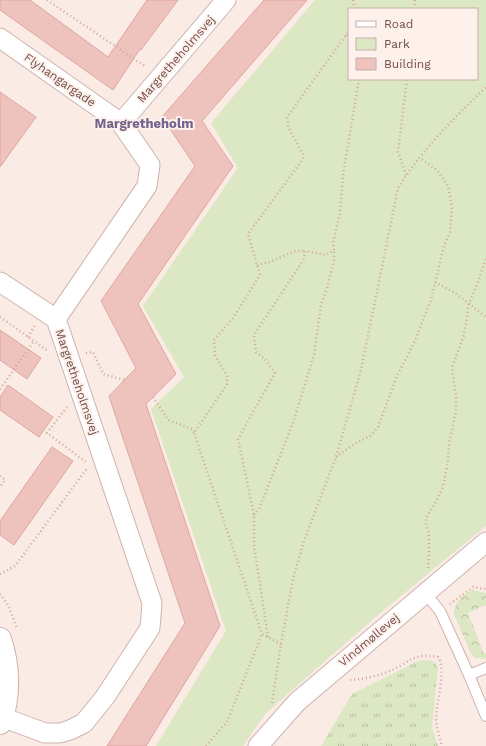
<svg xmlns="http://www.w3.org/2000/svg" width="486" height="746" font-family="'Work Sans',sans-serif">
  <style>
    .grass { fill: url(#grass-tufts) }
    .forest { fill: url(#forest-crowns) }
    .green { fill: #dce7c4; fill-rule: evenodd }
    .building { fill: #eec3be; stroke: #dfa5a0 }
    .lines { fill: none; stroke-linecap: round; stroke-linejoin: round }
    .service-casing { stroke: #cdb3af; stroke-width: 12 }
    .minor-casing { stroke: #cdb3af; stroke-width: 21 }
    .tertiary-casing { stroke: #cdb3af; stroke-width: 24 }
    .path { stroke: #d2a6a1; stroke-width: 2.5; stroke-dasharray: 1 3; stroke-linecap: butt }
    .service { stroke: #fff; stroke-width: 10 }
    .minor { stroke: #fff; stroke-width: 19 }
    .tertiary { stroke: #fff; stroke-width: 22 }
    .labels { text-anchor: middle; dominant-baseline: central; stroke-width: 4; stroke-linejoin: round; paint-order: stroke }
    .street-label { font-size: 12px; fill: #714e4c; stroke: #fef0ea }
    .neighbourhood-label { font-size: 13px; font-weight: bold; fill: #73648d; stroke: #fef0ea }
  </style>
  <defs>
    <pattern id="grass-tufts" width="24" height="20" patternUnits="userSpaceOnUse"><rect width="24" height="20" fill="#dce7c4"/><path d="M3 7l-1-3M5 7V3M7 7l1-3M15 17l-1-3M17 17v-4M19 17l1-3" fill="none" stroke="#b7bda1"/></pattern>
    <pattern id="forest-crowns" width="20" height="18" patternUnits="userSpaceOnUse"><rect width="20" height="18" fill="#dce7c4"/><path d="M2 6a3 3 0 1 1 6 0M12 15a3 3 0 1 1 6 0" fill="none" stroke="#b7bda1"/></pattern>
  </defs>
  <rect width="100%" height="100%" fill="#faebe4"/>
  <!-- grass -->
  <path class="grass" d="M420,660h8l7,2 3,6 -6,59 6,19h-117l31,-52z"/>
  <!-- forest -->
  <path class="forest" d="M473,590l13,3v12l-18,8 16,41 2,-1v6l-11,-1 -4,-4 -17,-40c0,-11 8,-20 19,-24z"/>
  <!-- green -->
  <path class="green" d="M315,0h171v526l-107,88 -113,99 -23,33h-87l70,-115 -75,-222 33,-32 -41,-71 95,-138 -27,-45zM349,9h128v70h-128z"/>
  <!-- building -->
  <path class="building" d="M0,0h30l78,57 39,-57h31l-37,50 -1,-1 -27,41 -113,-80z
    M264,0h43l-105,121 31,45 -95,138 38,70 -30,30 74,222 -74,120h-39l78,-123 -76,-227 27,-28 -35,-67 94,-135 -33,-49z
    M0,92l36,25 -36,50z
    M0,330l41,28 -14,21 -27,-19z
    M8,385l45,32 -14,20 -39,-27v-13z
    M52,447l21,14 -59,84 -14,-10v-14z"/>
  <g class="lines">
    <defs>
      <path id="service" d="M425,593l15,18 29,64 17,41
        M469,675l17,-7"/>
      <path id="minor" d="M0,38l121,85
        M0,282l56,37
        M56,319l91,-133 3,-21 -29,-42 105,-123
        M2,717l43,16h15l10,-3 14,-7 21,-26 45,-69 2,-25 -96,-284
        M258,746l39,-44 189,-160"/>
      <path id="tertiary" d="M0,639c9,26 10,58 0,84"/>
    </defs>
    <!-- service casing -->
    <use href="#service" class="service-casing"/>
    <!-- minor casing -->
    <use href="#minor" class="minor-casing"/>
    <!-- tertiary casing -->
    <use href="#tertiary" class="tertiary-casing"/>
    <!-- path -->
    <path class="path" d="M47,0l99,67
      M353,0l2,9
      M414,9l1,-9
      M346,35l3,4
      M406,175l-8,-23 9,-73
      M257,265l13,-3 24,-11h11
      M435,282l20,11 31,24
      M0,317l48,34
      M28,337l7,-12
      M86,353l7,-1 10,22 22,6
      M0,389l34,-48
      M153,397l15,23 24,9 2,4
      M67,407l-20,26 39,29
      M336,457l20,-14 14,-7 8,-9 19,-51 17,-33 17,-43 13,-54 6,-14 2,-25 -4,-21 -10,-15 -18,-13
      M0,476l5,4 -5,7
      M254,515l5,-6 34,-86 21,-68 7,-50 6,-17 7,-28v-9
      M428,568l1,-11v-23l-3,-9v-7l12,-20 5,-11 5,-25 1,-18 7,-33v-13l-4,-30 2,-6 10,-27 5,-32 8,-18 9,-27
      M0,574l15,-8 73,-99
      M0,594l8,11 9,23
      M450,604l23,-17 13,2
      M268,637l-14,-92v-30l-16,-76 37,-66 -10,-14 -9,-7 -2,-17 50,-76 1,-8 21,4 8,-5 -1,-7 7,-30 3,-38 16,-96
      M281,644l-19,-10 -68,-201 33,-49v-8l-12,-21 -1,-15 19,-22 27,-43 -12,-41 55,-75v-5l-15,-27 -1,-10 62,-86
      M350,680c13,-1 25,-3 37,-8 22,-8 25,-20 51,-15 9,13 -2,45 -2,62 0,9 4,18 6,27
      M272,703l9,-59 12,-65 11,-38 32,-84 25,-87 37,-182c24,-38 56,-70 88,-101
      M206,746l21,-24 35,-88"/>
    <!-- service -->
    <use href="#service" class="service"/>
    <!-- minor -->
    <use href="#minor" class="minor"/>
    <!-- tertiary -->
    <use href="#tertiary" class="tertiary"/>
  </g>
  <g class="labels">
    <!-- street labels -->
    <g class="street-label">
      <text transform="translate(176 59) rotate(-49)">Margretheholmsvej</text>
      <text transform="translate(60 80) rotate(35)">Flyhangargade</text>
      <text transform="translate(77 382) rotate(71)">Margretheholmsvej</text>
      <text transform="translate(369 640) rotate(-40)">Vindmøllevej</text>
    </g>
    <!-- neighbourhood labels -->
    <g class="neighbourhood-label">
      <text x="144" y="123">Margretheholm</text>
    </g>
  </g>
  <!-- legend -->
  <rect x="348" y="8" width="130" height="72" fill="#fef0ea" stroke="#c6afab"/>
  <rect x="356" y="21" width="20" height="6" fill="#ffffff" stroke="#c6afab"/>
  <text x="384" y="28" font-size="12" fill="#714e4c">Road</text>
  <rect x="356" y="38" width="20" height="12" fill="#dce7c4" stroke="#c6afab"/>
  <text x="384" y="48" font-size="12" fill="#714e4c">Park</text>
  <rect x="356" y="58" width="20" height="12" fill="#eec3be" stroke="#c6afab"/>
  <text x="384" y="68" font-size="12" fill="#714e4c">Building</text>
</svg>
